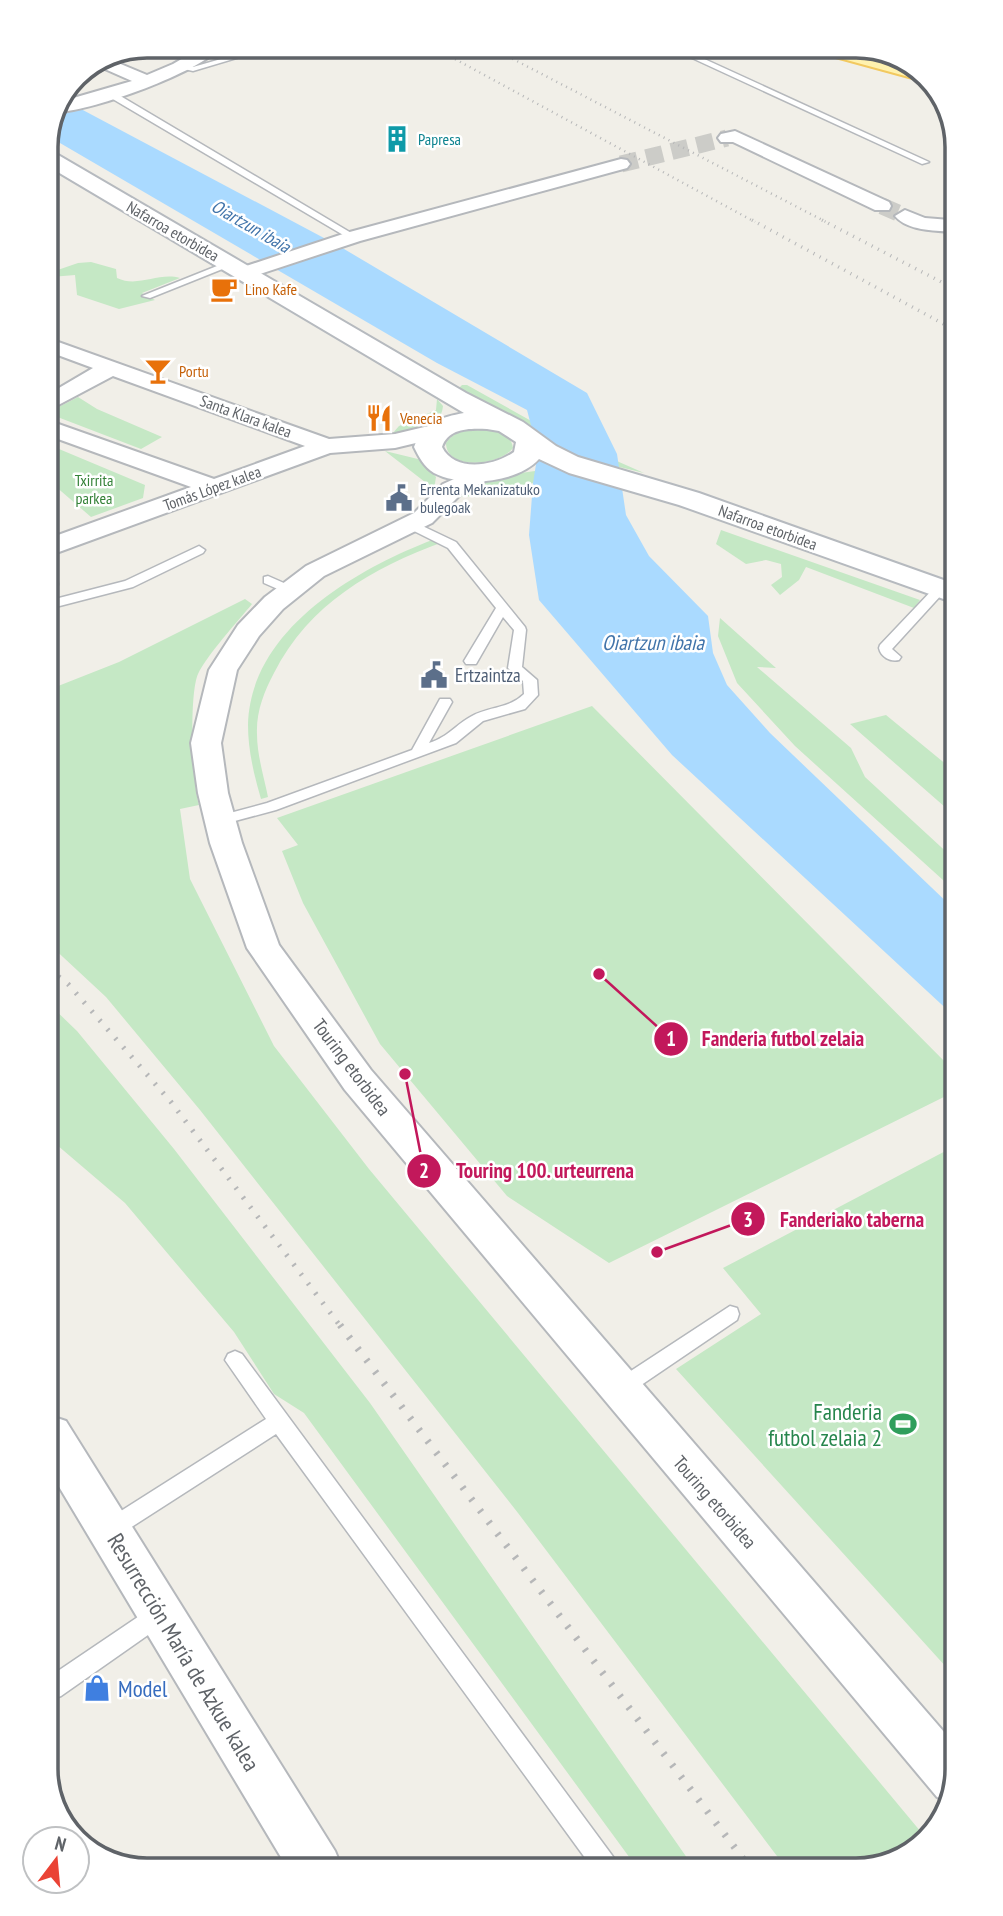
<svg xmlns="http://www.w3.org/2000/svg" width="1003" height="1916" font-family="'PT Sans Narrow',sans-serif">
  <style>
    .green { fill: #c5e8c5 }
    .water { fill: #aadaff }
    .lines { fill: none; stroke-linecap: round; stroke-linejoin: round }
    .street-tunnel { stroke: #ccccc8; stroke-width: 17; stroke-dasharray: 17 9; stroke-linecap: butt }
    .lane-casing { stroke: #b5b8bc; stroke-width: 3 }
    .street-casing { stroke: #b5b8bc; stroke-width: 4 }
    .secondary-casing { stroke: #b6babf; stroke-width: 4 }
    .primary-casing { stroke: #f2c960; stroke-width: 4 }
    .lane { fill: #fff; fill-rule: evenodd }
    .street { fill: #fff; fill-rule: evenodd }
    .secondary { fill: #fff; fill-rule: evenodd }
    .primary { fill: #fff2af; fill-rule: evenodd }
    .rail-far3 { stroke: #b6b7b8; stroke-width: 2.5; stroke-dasharray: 1 4.5; stroke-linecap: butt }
    .rail-far2 { stroke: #b6b7b8; stroke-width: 3.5; stroke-dasharray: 1 6; stroke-linecap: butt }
    .rail-far1 { stroke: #b6b7b8; stroke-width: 5; stroke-dasharray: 2 10; stroke-linecap: butt }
    .rail { stroke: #b6b7b8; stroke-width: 7; stroke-dasharray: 2.5 12; stroke-linecap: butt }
    .labels { text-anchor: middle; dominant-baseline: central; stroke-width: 5; stroke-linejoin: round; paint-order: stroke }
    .far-culture-label { font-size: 16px; fill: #0d838f; stroke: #fff; text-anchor: start }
    .far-street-label { font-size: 16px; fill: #5f6368; stroke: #fff }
    .far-food-label { font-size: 16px; fill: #c56008; stroke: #fff; text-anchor: start }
    .far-park-label { font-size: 16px; fill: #348238; stroke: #fff }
    .far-service-label { font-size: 16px; fill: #4e5e75; stroke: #fff; text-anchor: start }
    .far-water-label { font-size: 18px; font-style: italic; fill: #4174aa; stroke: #fff }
    .service-label { font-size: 19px; fill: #4e5e75; stroke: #fff; text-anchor: start }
    .street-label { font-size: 19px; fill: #5f6368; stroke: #fff }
    .water-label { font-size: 21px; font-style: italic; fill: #4174aa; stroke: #fff }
    .near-leisure-label { font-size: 23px; fill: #27864d; stroke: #fff; text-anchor: end }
    .near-street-label { font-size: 23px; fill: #5f6368; stroke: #fff }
    .near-shop-label { font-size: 23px; fill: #366cbe; stroke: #fff; text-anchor: start }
    .rim { fill: none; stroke: #5f6368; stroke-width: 3.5 }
    .leader { fill: none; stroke: #c2185b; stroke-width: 2.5 }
    .callout-dot { fill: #c2185b; stroke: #fff; stroke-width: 2.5 }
    .mark-label { font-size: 21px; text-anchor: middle; font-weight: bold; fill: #fff }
    .callout-label { font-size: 21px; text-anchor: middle; font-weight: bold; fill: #c2185b; stroke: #fff; stroke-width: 5; stroke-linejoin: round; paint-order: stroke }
  </style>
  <rect width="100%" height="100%" fill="#f1efe8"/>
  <!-- green -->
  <path class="green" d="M91,262l25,7 1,9c21,10 41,-6 63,0l-38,15 13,7 -36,9 -42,-14 -2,-20 -24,2 -5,-3 32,-11z
    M462,385h5l84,47 93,41 -49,-12 -77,-42 -24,-5 -20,-10 -15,-16z
    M78,397l19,12 65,28 -21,12 -94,-36z
    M437,399l6,7c-2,24 -32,27 -51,28l7,-8 37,-16z
    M479,429c14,1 32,3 34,19 -13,18 -67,23 -67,-5 8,-12 20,-13 33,-14z
    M47,444l98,41 -2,13 -52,19 -44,-38z
    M385,451l37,9 14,17 -2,12z
    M543,470l-10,13 -46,12 -26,2c18,-23 56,-23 82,-27z
    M721,530l199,70 -6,8 -108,-41 -7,13 -19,15 -9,-10 11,-8 -1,-13 -15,-4 -20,4 -30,-20z
    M432,540l11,2c-71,26 -134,62 -169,131 -10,19 -18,39 -17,61 0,21 7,43 11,63l-7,2c-7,-24 -13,-49 -13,-74 2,-95 107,-155 184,-185z
    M245,599l7,5c-14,17 -45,51 -54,70 -9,20 -6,110 1,131l-19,4 10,70 84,167 95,123 557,669 -31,25 -112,1 -265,-351 -318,-403 -94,-113 -57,-53 -1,-254 71,-28z
    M720,618l56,50 -19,-1 94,81 14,29 88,81 1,32 -159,-144 -58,-63 -19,-47z
    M592,706l362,365v21l-345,171 -102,-67 -127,-152 -77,-141 -21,-52 16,-6 -21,-27z
    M886,715l67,55v44l-103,-90z
    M49,1004l28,27 97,118 196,254 322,462h-57l-331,-452 -30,-19 -40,-62 -109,-129 -75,-64z
    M955,1146l2,411 -2,-1 2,123 -281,-310 85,-55 -38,-46z"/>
  <!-- water -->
  <path class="water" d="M64,100l275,146 248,147 30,61 9,61 23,41 59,60 5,37 14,32 43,48 184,176v107l-282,-261 -133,-155 -10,-65 4,-52 5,-31 -11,-42 -90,-47 -389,-227z"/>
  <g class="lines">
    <!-- street-tunnel -->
    <path class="street-tunnel" d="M621,164l106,-26
      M882,206l23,10"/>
    <defs>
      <path id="lane" d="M266,46h11l-84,25 -18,-4 4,-2 14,2z
        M666,46h10l253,116 -7,2z
        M106,91h6l246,146 -8,2 -244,-144z
        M227,262l8,2 -85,34 -8,-2z
        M412,521l44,21 69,85 1,3 -4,37 15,13 1,15 -13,14 -42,12 -27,22 -180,67 -56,15 -5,-2 -2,-3 2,-3 52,-14 145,-53 28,-51h10l2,3 -23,41c21,-7 26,-18 43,-27 18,-10 37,-7 52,-22l-1,-13 -15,-13 6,-38 -11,-13 -27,47h-10l-2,-3 32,-53 -48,-60 -40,-20 -2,-3z
        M199,546l6,4 -2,3 -70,34 -85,22v-53l6,4 4,24 -3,15 70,-18z
        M268,576l25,11 2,3 -6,4 -25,-11v-6z
        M940,585l4,1v6l-52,57 9,8 -2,3c-9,2 -18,-3 -20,-12l1,-3 56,-59z
        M730,1306l7,2 2,6 -2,6 -109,74 -7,3 -7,-3 -3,-6 3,-6z
        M235,1351l7,3 372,504 4,8h-27l-315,-432 -160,103 -7,3 -7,-3 -3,-7 3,-7 164,-104 -41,-59 3,-6z
        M160,1602l8,3 3,8 -3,8 -107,75 -8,3 -1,-24z"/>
      <path id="street" d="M204,46h18c-23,27 -128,64 -163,66l4,-11 69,-20 -34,-15 13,-6 36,15 26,-11z
        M735,131l154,71 2,4 -2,4h-14l-142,-68h-12l-3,-4 3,-4z
        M621,159l6,1 3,4 -3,4 -267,73 -109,36h-14l-3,-4 3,-4 109,-36z
        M905,210l20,8 25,2 1,12c-18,-2 -43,-1 -56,-16z
        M47,338l282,101 66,-5 42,-10 8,2 4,5 -4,5 -50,12 -65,5 -282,103 -1,-17 144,-52 -144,-52v-15l167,59 91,-33 -192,-70 -66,35v-16l46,-27 -46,-17z
        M483,466l8,2 4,5 -4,5 -30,16 -29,29 -108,53 -41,33 -24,27 -22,34 -16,73 7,50 14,50 37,102 92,125 586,677v23l-9,32 -11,-5 -592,-707 -98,-142 -37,-105 -12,-50 -7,-50 18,-73 29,-45 27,-28 41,-31 108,-53 29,-29z
        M51,1416l15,5 269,430 7,17 -54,1 -236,-394z"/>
      <path id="secondary" d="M46,150l7,2 413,241 57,29 33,24 22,11 121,36 253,90v19l-273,-97 -110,-32 -30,-14c-22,24 -76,29 -105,14 -10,-6 -15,-16 -20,-26 9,-24 27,-30 50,-34l-418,-248zM487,429l12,2 17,11 -2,10c-20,14 -59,21 -72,-5 6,-19 28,-19 45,-18z"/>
      <path id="primary" d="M808,46h28l85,24 10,13 -121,-33z"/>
    </defs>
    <!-- lane casing -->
    <use href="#lane" class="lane-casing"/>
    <!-- street casing -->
    <use href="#street" class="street-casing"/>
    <!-- secondary casing -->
    <use href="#secondary" class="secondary-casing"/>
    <!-- primary casing -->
    <use href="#primary" class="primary-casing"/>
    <!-- lane -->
    <use href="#lane" class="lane"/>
    <!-- street -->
    <use href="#street" class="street"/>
    <!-- secondary -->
    <use href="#secondary" class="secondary"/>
    <!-- primary -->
    <use href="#primary" class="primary"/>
    <!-- rail-far3 -->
    <path class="rail-far3" d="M431,46l324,176
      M488,46l338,176"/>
    <!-- rail-far2 -->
    <path class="rail-far2" d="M752,220l199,108
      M822,220l129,67"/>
    <!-- rail-far1 -->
    <path class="rail-far1" d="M49,969l19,15 103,118 170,225"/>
    <!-- rail -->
    <path class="rail" d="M340,1325l407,539"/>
  </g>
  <!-- icons -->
  <defs>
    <symbol id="building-bare" viewBox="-9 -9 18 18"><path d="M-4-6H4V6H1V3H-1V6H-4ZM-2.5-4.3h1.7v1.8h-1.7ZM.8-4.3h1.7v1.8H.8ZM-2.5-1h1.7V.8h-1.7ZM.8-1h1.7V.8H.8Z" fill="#0f9aa8" stroke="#fff" stroke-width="2.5" paint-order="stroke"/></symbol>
    <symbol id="cafe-bare" viewBox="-9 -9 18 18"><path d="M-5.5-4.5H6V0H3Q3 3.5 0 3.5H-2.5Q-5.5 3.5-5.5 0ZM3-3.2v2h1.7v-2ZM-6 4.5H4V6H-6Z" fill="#e8710a" stroke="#fff" stroke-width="2.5" paint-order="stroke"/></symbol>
    <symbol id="bar-bare" viewBox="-9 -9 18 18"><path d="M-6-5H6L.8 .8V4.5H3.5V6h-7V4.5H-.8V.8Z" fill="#e8710a" stroke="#fff" stroke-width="2.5" paint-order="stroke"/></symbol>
    <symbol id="restaurant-bare" viewBox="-9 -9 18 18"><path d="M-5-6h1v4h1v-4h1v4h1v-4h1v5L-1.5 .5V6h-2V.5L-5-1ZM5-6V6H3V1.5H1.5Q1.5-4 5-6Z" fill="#e8710a" stroke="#fff" stroke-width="2.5" paint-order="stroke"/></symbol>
    <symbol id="civic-bare" viewBox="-9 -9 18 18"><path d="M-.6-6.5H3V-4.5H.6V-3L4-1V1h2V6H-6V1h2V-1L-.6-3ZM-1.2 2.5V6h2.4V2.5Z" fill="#5c6f8a" stroke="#fff" stroke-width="2.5" paint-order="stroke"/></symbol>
    <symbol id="stadium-bare" viewBox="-9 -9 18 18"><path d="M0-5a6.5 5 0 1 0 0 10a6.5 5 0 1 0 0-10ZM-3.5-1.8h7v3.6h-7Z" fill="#2e9e5b" stroke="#fff" stroke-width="2.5" paint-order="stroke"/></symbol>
    <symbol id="shop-bare" viewBox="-9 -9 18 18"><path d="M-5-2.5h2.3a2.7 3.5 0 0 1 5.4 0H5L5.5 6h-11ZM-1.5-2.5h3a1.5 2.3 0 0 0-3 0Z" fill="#3f7fe0" stroke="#fff" stroke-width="2.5" paint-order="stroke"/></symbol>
  </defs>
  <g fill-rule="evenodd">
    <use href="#building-bare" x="378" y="120" width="38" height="38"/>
    <use href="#cafe-bare" x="205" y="270" width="38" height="38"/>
    <use href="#bar-bare" x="139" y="352" width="38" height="38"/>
    <use href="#restaurant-bare" x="360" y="399" width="38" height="38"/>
    <use href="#civic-bare" x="380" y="479" width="38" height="38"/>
    <use href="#civic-bare" x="415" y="656" width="38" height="38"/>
    <use href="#stadium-bare" x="884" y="1405" width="38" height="38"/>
    <use href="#shop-bare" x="78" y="1669" width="38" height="38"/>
  </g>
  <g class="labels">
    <!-- far-culture labels -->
    <g class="far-culture-label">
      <text x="418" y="139">Papresa</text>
    </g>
    <!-- far-street labels -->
    <g class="far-street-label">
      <text transform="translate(173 231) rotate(30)">Nafarroa etorbidea</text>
      <text transform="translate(246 416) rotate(20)">Santa Klara kalea</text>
      <text transform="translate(212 488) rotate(-20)">Tomás López kalea</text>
      <text transform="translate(768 527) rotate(20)">Nafarroa etorbidea</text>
    </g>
    <!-- far-food labels -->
    <g class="far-food-label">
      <text x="245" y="289">Lino Kafe</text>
      <text x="179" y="371">Portu</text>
      <text x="400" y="418">Venecia</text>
    </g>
    <!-- far-park labels -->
    <g class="far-park-label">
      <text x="94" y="480">Txirrita<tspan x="94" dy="18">parkea</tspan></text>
    </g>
    <!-- far-service labels -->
    <g class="far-service-label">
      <text x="420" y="489">Errenta Mekanizatuko<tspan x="420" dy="18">bulegoak</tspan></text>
    </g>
    <!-- far-water labels -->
    <g class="far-water-label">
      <text transform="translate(251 226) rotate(30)">Oiartzun ibaia</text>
    </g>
    <!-- service labels -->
    <g class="service-label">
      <text x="455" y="675">Ertzaintza</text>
    </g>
    <!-- street labels -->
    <g class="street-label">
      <text transform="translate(352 1067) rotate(53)">Touring etorbidea</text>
      <text transform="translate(715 1502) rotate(49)">Touring etorbidea</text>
    </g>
    <!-- water labels -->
    <g class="water-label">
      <text x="653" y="642">Oiartzun ibaia</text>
    </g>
    <!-- near-leisure labels -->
    <g class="near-leisure-label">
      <text x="882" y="1411">Fanderia<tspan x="882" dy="26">futbol zelaia 2</tspan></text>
    </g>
    <!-- near-street labels -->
    <g class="near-street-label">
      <text transform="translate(184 1652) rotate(59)">Resurrección María de Azkue kalea</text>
    </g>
    <!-- near-shop labels -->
    <g class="near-shop-label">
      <text x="118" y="1688">Model</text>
    </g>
  </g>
  <!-- crop -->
  <path d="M0 0H1003V1916H0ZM147 58H856A89 89 0 0 1 945 147V1769A89 89 0 0 1 856 1858H147A89 89 0 0 1 58 1769V147A89 89 0 0 1 147 58Z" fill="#fff" fill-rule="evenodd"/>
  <path class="rim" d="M147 58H856A89 89 0 0 1 945 147V1769A89 89 0 0 1 856 1858H147A89 89 0 0 1 58 1769V147A89 89 0 0 1 147 58Z"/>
  <!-- callouts -->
  <path class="leader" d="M599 974L671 1039M405 1074L424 1171M657 1252L748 1219"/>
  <g class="callout-dot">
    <circle cx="599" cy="974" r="7"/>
    <circle cx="405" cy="1074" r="7"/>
    <circle cx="657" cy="1252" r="7"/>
    <circle cx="671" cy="1039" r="18"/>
    <circle cx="424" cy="1171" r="18"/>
    <circle cx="748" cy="1219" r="18"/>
  </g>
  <g class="mark-label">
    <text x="671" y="1046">1</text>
    <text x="424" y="1178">2</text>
    <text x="748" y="1227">3</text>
  </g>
  <g class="callout-label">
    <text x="783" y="1046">Fanderia futbol zelaia</text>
    <text x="545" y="1178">Touring 100. urteurrena</text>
    <text x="852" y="1227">Fanderiako taberna</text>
  </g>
  <!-- north arrow -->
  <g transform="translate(56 1860) rotate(16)"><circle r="33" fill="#ffffff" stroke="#bfc1c3" stroke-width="2"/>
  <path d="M0-5L12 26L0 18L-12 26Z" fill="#ea4335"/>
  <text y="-10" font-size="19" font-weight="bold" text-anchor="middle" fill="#5f6368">N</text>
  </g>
</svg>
